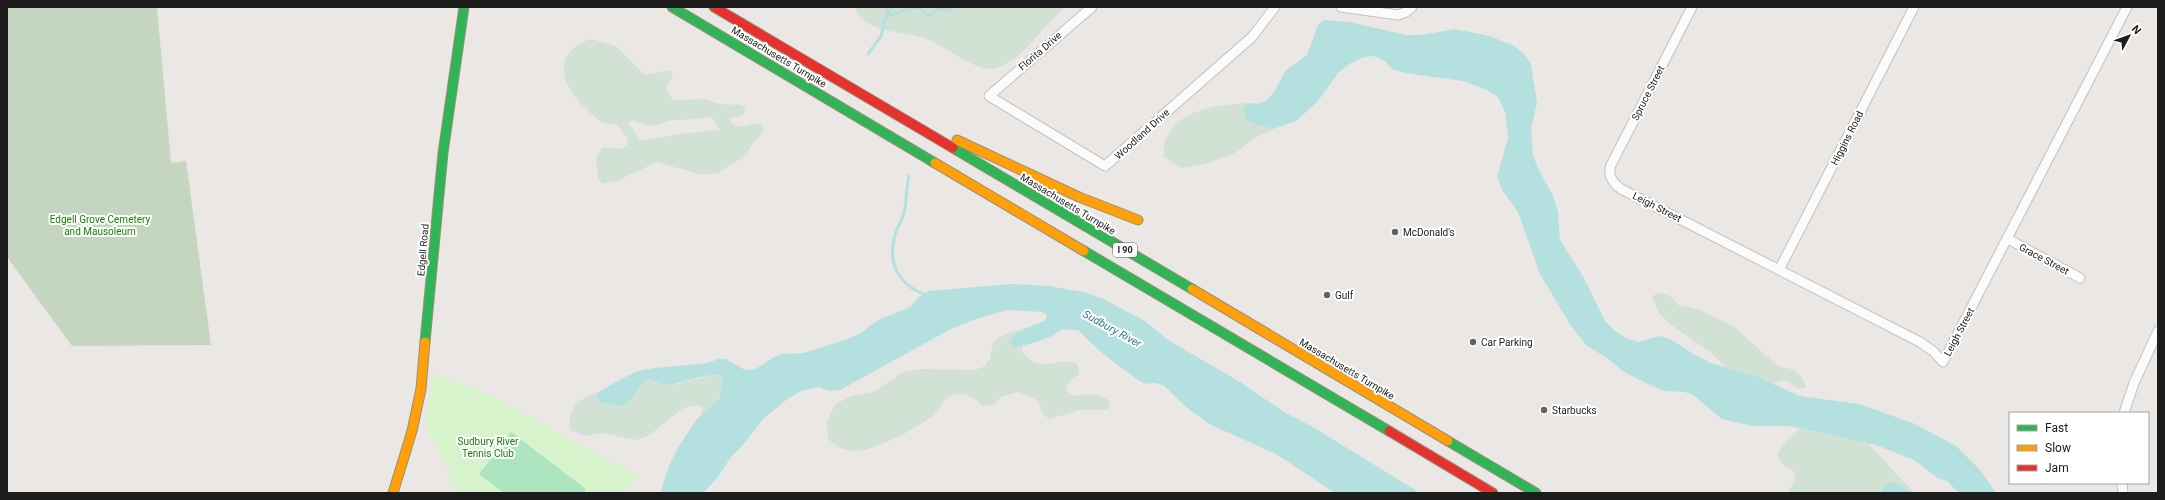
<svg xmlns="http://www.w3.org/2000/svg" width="2165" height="500" font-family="Roboto,sans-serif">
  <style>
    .wetland { fill: #d1e2d4; fill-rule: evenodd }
    .cemetery { fill: #c4d6bf }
    .park { fill: #d6f3cc }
    .pitch { fill: #ace5bf }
    .water { fill: #b4e1e0 }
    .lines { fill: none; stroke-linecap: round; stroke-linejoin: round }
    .stream { stroke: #b4e1e0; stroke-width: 3 }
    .street-casing { stroke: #c2c0bf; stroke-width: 11 }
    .fast-casing { stroke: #96917c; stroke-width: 11 }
    .slow-casing { stroke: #96917c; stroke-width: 11 }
    .jam-casing { stroke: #96917c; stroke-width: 11 }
    .street { stroke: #fcfbfb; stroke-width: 9 }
    .fast { stroke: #30b455; stroke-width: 9 }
    .slow { stroke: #ff9f0a; stroke-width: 9 }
    .jam { stroke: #e5322d; stroke-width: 9 }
    .poi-dot { fill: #646362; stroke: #fff; stroke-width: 1.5 }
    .labels { text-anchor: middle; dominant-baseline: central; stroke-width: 4; stroke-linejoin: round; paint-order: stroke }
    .shield { fill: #fff; stroke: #606060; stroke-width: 1 }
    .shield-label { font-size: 9px; font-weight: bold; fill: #1c1c1c }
    .street-label { font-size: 10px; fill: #1c1c1c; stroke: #fff }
    .park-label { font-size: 10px; fill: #188004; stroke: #fff }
    .poi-label { font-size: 10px; fill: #1c1c1c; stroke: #fff; text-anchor: start }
    .water-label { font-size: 11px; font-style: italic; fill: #397b91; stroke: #fff }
  </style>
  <rect width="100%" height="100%" fill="#ebe7e4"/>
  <!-- wetland -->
  <path class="wetland" d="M855,7h211c-25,18 -40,53 -71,61 -19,5 -48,-21 -66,-28 -18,-8 -38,-6 -56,-14 -8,-4 -16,-9 -18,-19z
    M591,39l25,7 29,29 24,-5 4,3c-2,14 -14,11 1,27l31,-1 14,5 22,1 4,3v4l-4,4 -10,2 -1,4c11,9 19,1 30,1l5,6 -23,29 -24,15 -16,2 -45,-13 -38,18 -16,4 -4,-4 -3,-18 1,-7 6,-7 18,1 6,-4 1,-6 -11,-14c-5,-1 -11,-1 -15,-3 -6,-2 -12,-10 -17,-14 -25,-24 -34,-56 6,-69zM706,117l6,1 8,12 -41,4 -38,7 -13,-19 5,-2c24,11 20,3 42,0 11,-1 20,1 31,-3z
    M1248,103l-5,5 9,15 21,6 -18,9 -20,15 -30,11 -25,4 -16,-11c0,-5 0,-11 1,-16 13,-33 53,-36 83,-38z
    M1659,293l11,3 8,9 22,5 33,16 45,40 17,4 8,9 3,8 -7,2 -15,-9 -12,4 -45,-16 -17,-16 -39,-27 -13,-13 -6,-16z
    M1047,315l31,15 -16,-1 -10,7 -29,10 -1,6c22,26 34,1 56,13l1,9 -9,7 -4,9 7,6c13,-2 24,-3 36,5l1,7 -7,2h-23l-31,9 -7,-6 -2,-8 -6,-7 -16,-6 -17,5 -6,7 -12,2c-8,-8 -19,-16 -30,-11 -9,3 -14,16 -22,22 -15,12 -59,35 -78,34 -10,0 -18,-6 -25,-12l-1,-15 7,-19 17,-9 23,-4 29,-20 17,-3 55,1 10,-4 5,-7 3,-17c15,-12 36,-12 53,-22z
    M712,375h6l5,6c-1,16 -8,24 -21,33v-6l-4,-3 -15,3 -35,28 -12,4 -35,-7 -16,3 -15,-6c-2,-23 7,-30 28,-38l-2,5 6,6 6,-1 12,4 13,-10 9,-14 7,-3 19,7z
    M1800,429l68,14 46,50 -32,-5 -1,5h-94l8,-12v-9l-12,-7 -6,-11 12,-16z"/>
  <!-- cemetery -->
  <path class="cemetery" d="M7,7h150l14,156 15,-2 25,184 -139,1 -65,-89z"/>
  <!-- park -->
  <path class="park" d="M434,373l60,24 144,79 -13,17h-167l-33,-71z"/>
  <!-- pitch -->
  <path class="pitch" d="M511,432l75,57 -2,4h-80l-25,-19z"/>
  <!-- water -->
  <path class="water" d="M1324,20l26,2 56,13h15l34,-6 35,7 24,10 10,8 7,10 6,39 -6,25 2,28 6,14 14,26 5,16 2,28 24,38 21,43 10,10 13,8 11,3 20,-6 11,3 25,16 16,8 47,14 42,19 59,8 56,20 41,22 24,24 16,23h-37l-12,-12 -9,-3 -24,-18 -38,-15 -87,-19h-37l-30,-7 -29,-24 -8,-3 -20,-1 -13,-5 -28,-14 -17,-14 -20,-12 -16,-20 -31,-52 -22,-62 -16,-22 -5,-13 11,-39 -3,-26 -7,-15 -11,-7 -24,-9 -58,-8 -13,-4 -7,-8 -10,-5 -11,1 -13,6 -12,9 -21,29 -22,20 -23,8 -21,-6 -7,-5 -2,-10 5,-5 9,1 10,-4 8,-9 10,-20 22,-16 11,-30z
    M1011,284l38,2 39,7 15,6 42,22 23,19 72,42 44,30 29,15 107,66h-85l-59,-39 -67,-30 -24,-18 -22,-21 -8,-2 -10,1c-24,-15 -48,-34 -67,-54l-15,-1 -11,7 -16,6 -21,5 -6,-5c8,-14 24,-15 37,-22l1,-5 -5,-3 -35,-2 -34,10 -22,9 -111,61 -12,1 -9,-4 -18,4 -15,9 -23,19 -21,27 -11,11 -14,21 -14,15h-43l11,-32 8,-15 18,-27 22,-20 4,-18 -4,-6c-17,-1 -34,7 -50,10 -6,2 -14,-5 -21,-6 -12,5 -12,20 -24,26 -5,3 -15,-3 -22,-2l-6,-6 2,-5 25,-14 15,-7 17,-3 53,-5 10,-4h8l19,11 11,-1 16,-11 11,-4 20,-1 42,-13 14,-6 19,-14 32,-13 9,-10 10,-6z
    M1890,482l10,3 13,8h-32l1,-5z"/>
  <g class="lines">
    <!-- stream -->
    <path class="stream" d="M886,7l2,8c11,0 24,-10 31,-7 4,1 5,6 10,8l9,-7 13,1
      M868,54l13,-18 4,-16 7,-13
      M909,176c-3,12 -2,25 -5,37 -2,7 -7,14 -9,22 -8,29 4,50 31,60"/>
    <defs>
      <path id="street" d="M1092,7l-103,89 116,70 147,-129 23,-30
        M1341,7l57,8 8,-3 6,-5
        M1692,7l-81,158c-4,11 2,18 10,24l299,153 13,9 10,11 184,-355
        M2008,239l72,39
        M1779,270l135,-263
        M2124,413l10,-30 24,-52
        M2122,483l1,10"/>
      <path id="fast" d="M672,7l263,156
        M953,148l239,141
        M1084,251l305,180
        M425,342l18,-189 21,-146
        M1448,441l88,52"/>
      <path id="slow" d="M957,140l122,57 59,23
        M935,163l149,88
        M1192,289l256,152
        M393,493l19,-62 9,-42 4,-47"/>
      <path id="jam" d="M714,7l239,141
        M1389,431l104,62"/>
    </defs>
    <!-- street casing -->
    <use href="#street" class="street-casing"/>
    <!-- fast casing -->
    <use href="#fast" class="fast-casing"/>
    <!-- slow casing -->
    <use href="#slow" class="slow-casing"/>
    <!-- jam casing -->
    <use href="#jam" class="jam-casing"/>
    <!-- street -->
    <use href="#street" class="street"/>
    <!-- fast -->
    <use href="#fast" class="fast"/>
    <!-- slow -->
    <use href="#slow" class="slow"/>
    <!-- jam -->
    <use href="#jam" class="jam"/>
  </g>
  <!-- markers -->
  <g class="poi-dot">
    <circle cx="1395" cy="232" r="4"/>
    <circle cx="1327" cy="295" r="4"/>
    <circle cx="1473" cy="342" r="4"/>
    <circle cx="1544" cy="410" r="4"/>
  </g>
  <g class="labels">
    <!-- shield labels -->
    <rect class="shield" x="1113" y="243" width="24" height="14" rx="3"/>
    <g class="shield-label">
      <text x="1125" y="250">I 90</text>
    </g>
    <!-- street labels -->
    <g class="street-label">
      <text transform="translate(1040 51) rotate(-41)">Florita Drive</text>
      <text transform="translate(779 57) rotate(31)">Massachusetts Turnpike</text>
      <text transform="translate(1648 93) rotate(-63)">Spruce Street</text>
      <text transform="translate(1142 134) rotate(-42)">Woodland Drive</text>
      <text transform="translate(1847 138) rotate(-63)">Higgins Road</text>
      <text transform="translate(1068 204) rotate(31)">Massachusetts Turnpike</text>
      <text transform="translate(1657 207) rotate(27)">Leigh Street</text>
      <text transform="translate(423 250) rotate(-85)">Edgell Road</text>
      <text transform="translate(2044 259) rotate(28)">Grace Street</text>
      <text transform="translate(1959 332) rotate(-62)">Leigh Street</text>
      <text transform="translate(1347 369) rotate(31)">Massachusetts Turnpike</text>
    </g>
    <!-- park labels -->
    <g class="park-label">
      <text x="100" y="219">Edgell Grove Cemetery<tspan x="100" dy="12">and Mausoleum</tspan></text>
      <text x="488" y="441">Sudbury River<tspan x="488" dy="12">Tennis Club</tspan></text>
    </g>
    <!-- poi labels -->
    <g class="poi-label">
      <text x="1403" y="232">McDonald's</text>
      <text x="1335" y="295">Gulf</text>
      <text x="1481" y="342">Car Parking</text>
      <text x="1552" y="410">Starbucks</text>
    </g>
    <!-- water labels -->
    <g class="water-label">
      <text transform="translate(1112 329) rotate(29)">Sudbury River</text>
    </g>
  </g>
  <!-- border -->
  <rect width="2165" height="500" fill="none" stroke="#1c1c1c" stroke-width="16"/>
  <!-- legend -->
  <rect x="2009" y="412" width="140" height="72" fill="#ffffff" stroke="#a4a4a4"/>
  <rect x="2017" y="425" width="20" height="6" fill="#30b455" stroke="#a4a4a4"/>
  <text x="2045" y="432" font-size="12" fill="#1c1c1c">Fast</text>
  <rect x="2017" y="445" width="20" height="6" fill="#ff9f0a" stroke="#a4a4a4"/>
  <text x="2045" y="452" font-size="12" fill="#1c1c1c">Slow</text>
  <rect x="2017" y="465" width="20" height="6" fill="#e5322d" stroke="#a4a4a4"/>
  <text x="2045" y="472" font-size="12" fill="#1c1c1c">Jam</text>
  <!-- north arrow -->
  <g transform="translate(2129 36) rotate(49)" stroke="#ffffff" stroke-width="3" paint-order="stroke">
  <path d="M0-3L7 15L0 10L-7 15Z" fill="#1c1c1c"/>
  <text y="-6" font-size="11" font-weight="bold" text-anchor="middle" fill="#1c1c1c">N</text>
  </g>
</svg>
